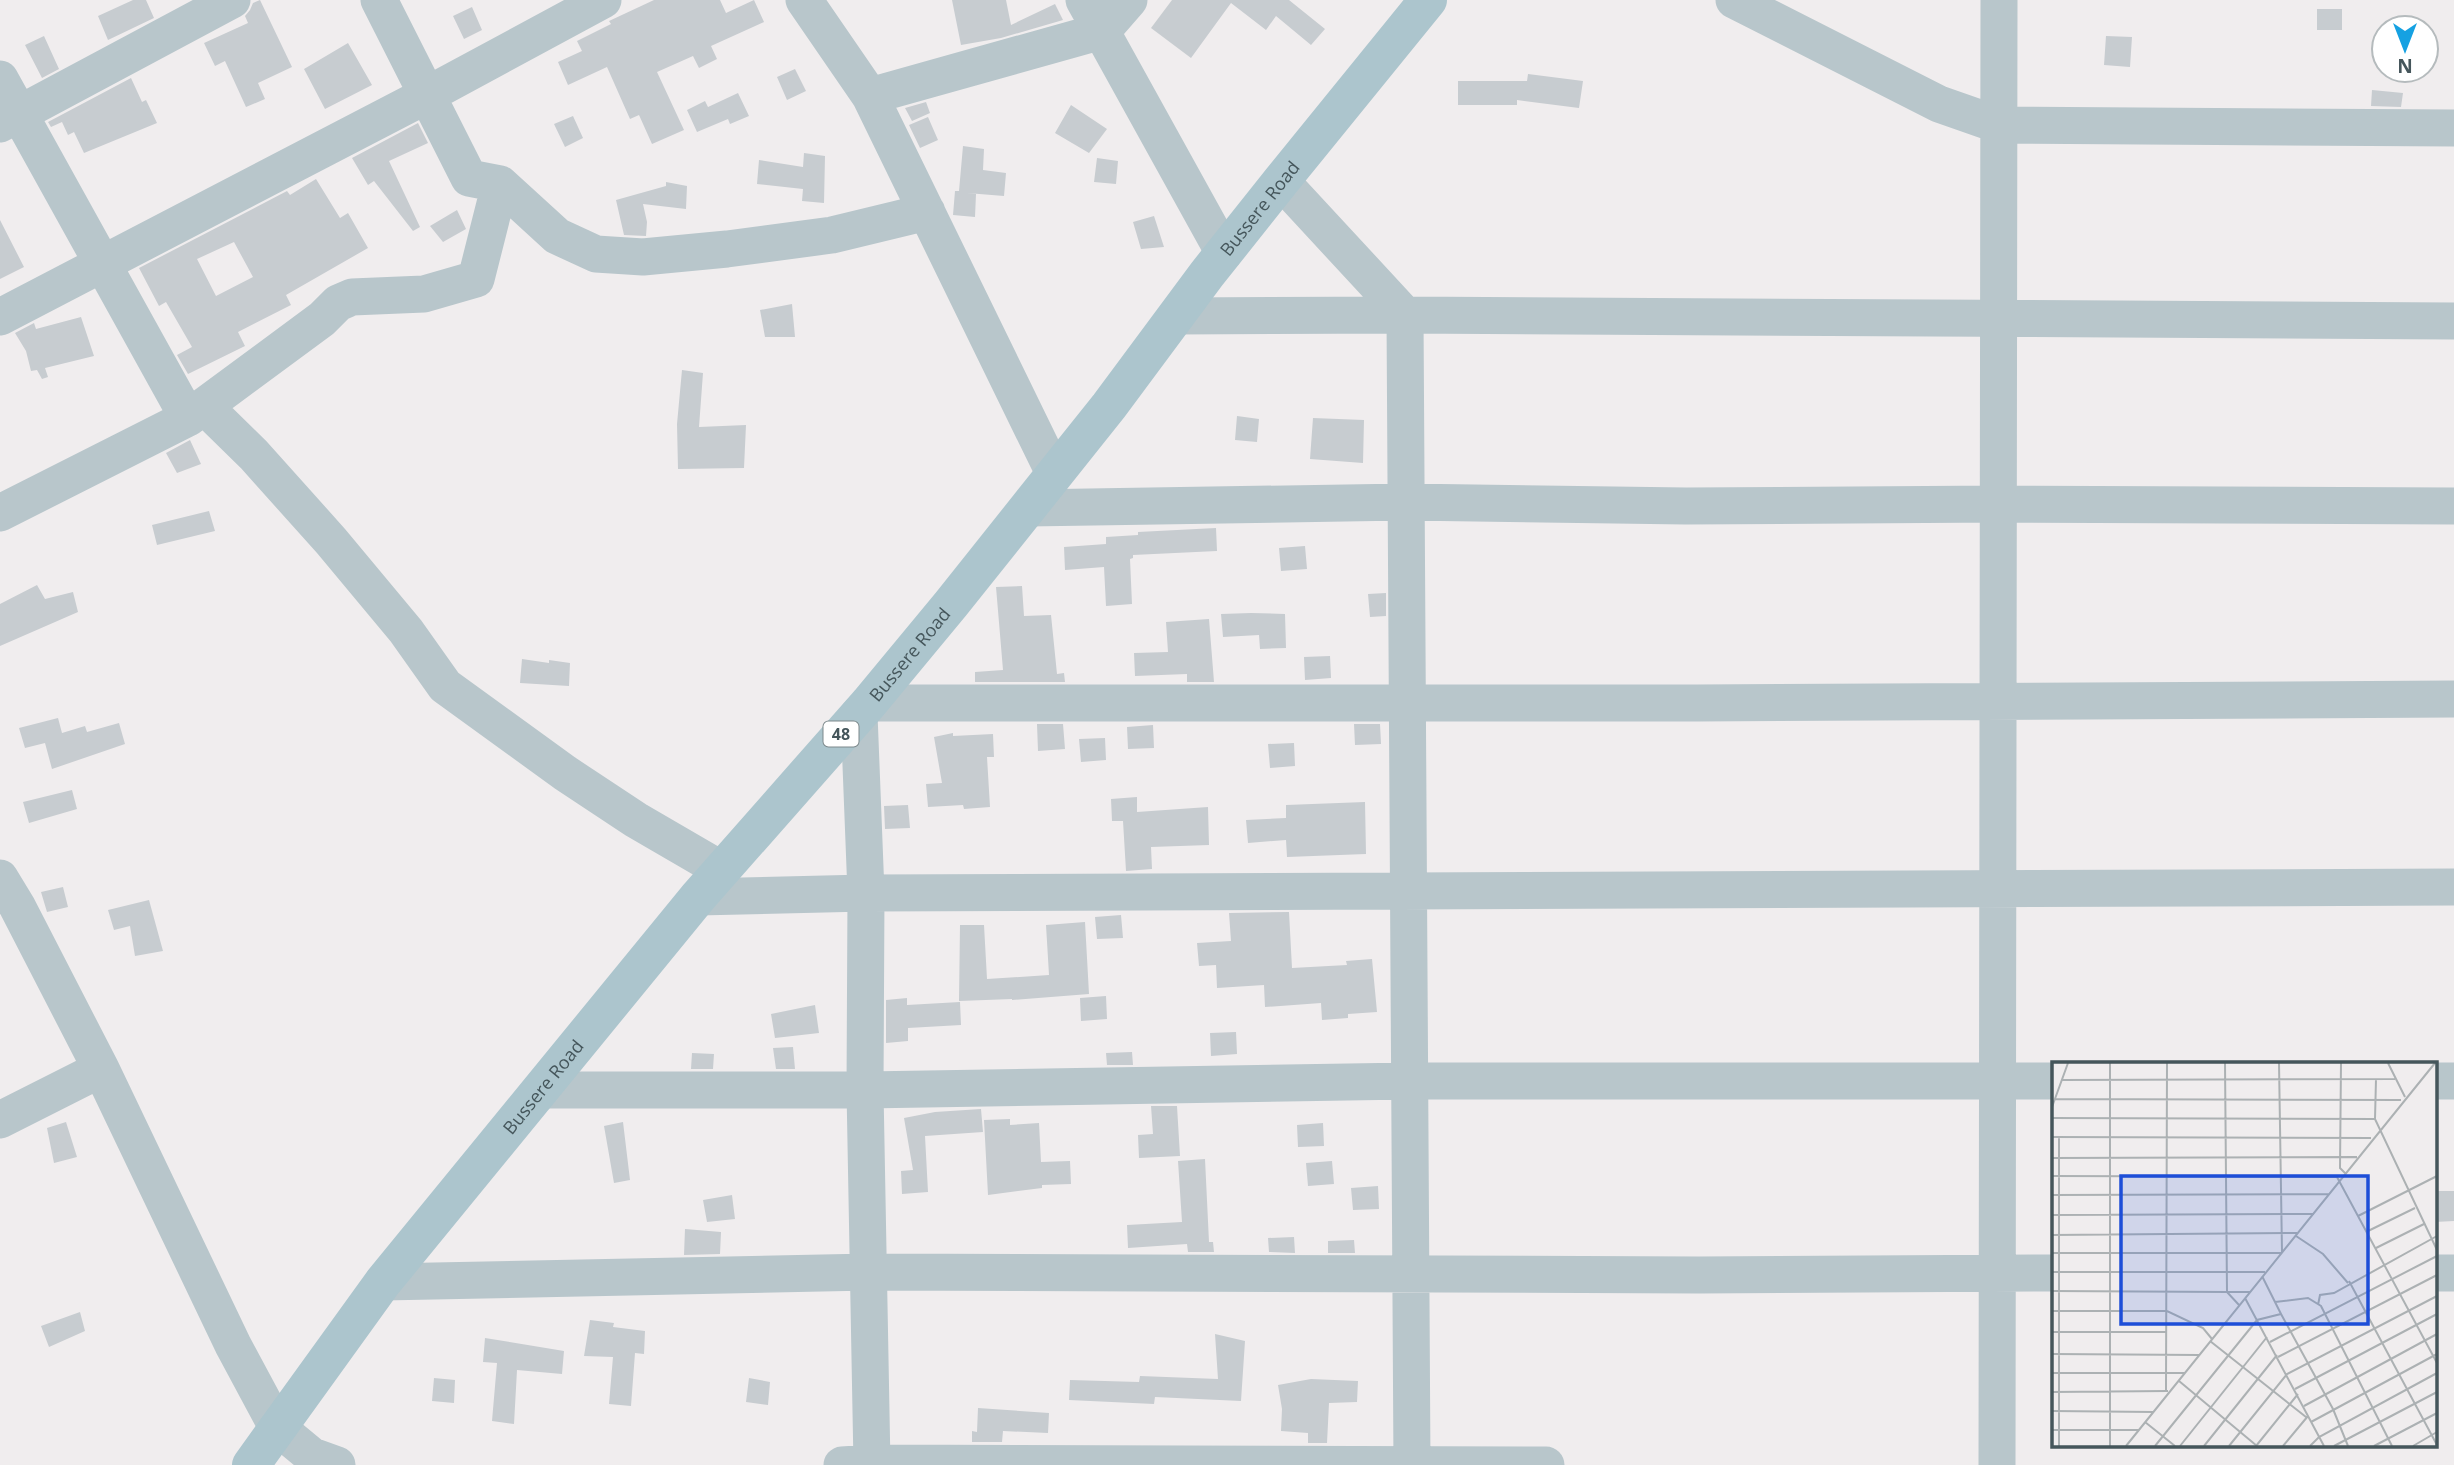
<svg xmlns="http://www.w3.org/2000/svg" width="2454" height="1465" font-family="'Open Sans',sans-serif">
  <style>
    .building { fill: #c7ccd0; fill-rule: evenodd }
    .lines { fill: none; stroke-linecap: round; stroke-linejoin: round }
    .minor { stroke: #b8c6cb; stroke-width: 37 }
    .major { stroke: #acc5cd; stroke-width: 38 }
    .labels { text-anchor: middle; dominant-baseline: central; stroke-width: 6; stroke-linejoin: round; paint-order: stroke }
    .shield { fill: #fff; stroke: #7d898c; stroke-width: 2 }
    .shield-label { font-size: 16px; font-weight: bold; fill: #45565b }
    .street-label { font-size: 18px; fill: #45565b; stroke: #fff }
    .inset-road { fill: none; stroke: #acb1b3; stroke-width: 2 }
    .view { fill: #1d4ed8; fill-opacity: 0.15; stroke: #1d4ed8; stroke-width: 3.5 }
    .inset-edge { fill: none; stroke: #45565b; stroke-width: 3.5 }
  </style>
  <rect width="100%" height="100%" fill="#f0edee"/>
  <!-- building -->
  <path class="building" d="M133,0h13l8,18 -46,22 -10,-24z
    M260,0l32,67 -34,16 7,16 -19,8 -21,-46 -10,5 -11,-23 44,-20 -3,-7 5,-6 3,-7z
    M654,0h66l6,13 28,-13 10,22 -53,24 6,13 -18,9 -6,-12 -36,16 27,58 -32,14 -13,-29 -9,4 -23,-52 -39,18 -10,-23 24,-11 -5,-10 34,-17 -2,-3z
    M952,0h54l5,25 44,-21 8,16 -62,18 -40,7z
    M1172,0h117l36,29 -14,16 -35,-29 -10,14 -35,-27 -40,55 -40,-30z
    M472,7l10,23 -18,9 -11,-23z
    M2317,9h25v21h-25z
    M44,36l15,33 -17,9 -17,-33z
    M2106,36l26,1 -2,30 -26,-2z
    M348,43l24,42 -47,24 -21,-40z
    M795,69l11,22 -19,9 -10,-23z
    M1528,74l55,7 -4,27 -62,-8v5h-59v-24h69z
    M131,78l11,24 4,-2 11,23 -73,30 -10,-21 -6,3 -6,-13 -11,5 -3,-5z
    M2372,90l31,3 -2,14 -30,-1z
    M738,93l11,23 -19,8 -2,-5 -31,13 -10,-22 18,-9 3,6z
    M926,102l4,11 -18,8 -7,-13z
    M1071,105l36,24 -18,24 -34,-20z
    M573,116l10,22 -18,9 -11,-23z
    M928,117l10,23 -18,8 -11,-23z
    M418,123l10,20 -39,18 31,66 -7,4 -39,-50 -6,4 -16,-27z
    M963,146l21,3 -1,21 23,3 -2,23 -37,-3 9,1 -1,23 -22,-2 2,-24h4z
    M804,153l21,3 -1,47 -22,-2 1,-12 -46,-5 2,-24 44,7z
    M1097,158l21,3 -2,23 -22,-2z
    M316,179l24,39 8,-5 20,35 -82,47 5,10 -53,27 7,14 -57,28 -11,-19 15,-8 -26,-45 -7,4 -20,-38 148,-77 3,4zM234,242l19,35 -37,19 -19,-37z
    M666,182l21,4 -1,23 -43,-5 4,18 -1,14 -22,-1 -8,-35 50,-14z
    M457,210l9,19 -23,13 -13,-16z
    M1154,216l10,31 -23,2 -8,-27z
    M0,220l24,47 -24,12z
    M792,304l3,33h-30l-5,-27z
    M81,317l13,39 -49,12 3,9 -6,2 -5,-9 -6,1 -5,-20 -11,-18 19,-10 2,6z
    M682,370l21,3 -4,54 47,-2 -2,43 -66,1 -1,-45z
    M1237,416l22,3 -2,23 -22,-2z
    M1313,418l51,2 -1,43 -53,-4z
    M190,440l11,24 -24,9 -11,-20z
    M209,511l6,20 -58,14 -5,-20z
    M1216,528l1,23 -84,4v3l-3,1 2,45 -26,2 -2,-39 -39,3 -1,-23 42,-3v-7l32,-2v-3z
    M1305,546l2,23 -26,2 -2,-23z
    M37,585l8,14 28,-7 5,20 -78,34v-42z
    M1022,586l2,30 27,-1 6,59 7,-1 1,9h-90v-10l28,-2 -7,-83z
    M1386,593v23l-16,1 -2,-23z
    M1251,613l34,1 1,34 -26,1 -1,-14 -36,2 -2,-23z
    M1209,619l5,63h-27v-8l-52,2 -1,-23 34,-1 -2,-30z
    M1330,656l1,22 -26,2 -1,-23z
    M522,659l27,4v-3l21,3 -1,23 -49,-3z
    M58,718l4,15 23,-7 2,6 32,-9 6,21 -73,25 -7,-26 -20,5 -6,-20z
    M1037,724h26l2,25 -27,2z
    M1354,724h26l1,20 -26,1z
    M1153,725l1,23 -26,1 -1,-22z
    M953,733v3l40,-2 1,23h-7l3,50 -26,2 -1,-4 -35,2 -2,-23 16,-1 -8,-46z
    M1105,738l1,22 -25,2 -2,-23z
    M1294,743l1,23 -25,2 -2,-24z
    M72,790l5,19 -48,14 -6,-21z
    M1137,797v15l71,-5 1,38 -58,2 1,22 -26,2 -3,-50h-11l-1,-22z
    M1365,802l1,52 -79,3 -1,-17 -38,3 -2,-23 40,-2v-13z
    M908,805l2,23 -25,1 -1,-23z
    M63,887l5,20 -21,5 -6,-20z
    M149,900l14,51 -28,5 -5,-30 -16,4 -6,-20z
    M1289,912l3,56 55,-3 -1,-4 26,-2 5,53 -29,2v4l-26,2 -1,-17 -56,4 -1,-22 -47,3 -1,-23 -17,1 -2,-23 34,-2 -2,-28z
    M1121,915l2,23 -26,1 -2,-22z
    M1085,922l4,72 -77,6v-1l-53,2 1,-76h24l3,54 62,-4 -3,-50z
    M1106,996l1,23 -26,2 -1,-23z
    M907,998v7l53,-3 1,23 -53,3v13l-22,2v-43z
    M815,1005l4,28 -44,5 -4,-24z
    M1236,1032l1,22 -26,2 -1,-23z
    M793,1047l2,22h-19l-3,-21z
    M1132,1052l1,13h-26l-1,-12z
    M692,1053l22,1 -1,15h-22z
    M1151,1106h26l3,50 -41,2 -1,-23 15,-1z
    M981,1109l2,23 -58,4 3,56 -26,2 -1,-23 12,-1 -9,-52 31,-6z
    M1010,1119v6l29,-2 2,39 29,-1 1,23 -29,1v3l-54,7 -4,-75z
    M66,1122l11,35 -23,6 -7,-35z
    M623,1122l7,58 -16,3 -10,-57z
    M1323,1123l1,23 -26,1 -1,-22z
    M1205,1159l4,83h4l1,10h-26l-1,-8 -59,4 -1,-23 55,-3 -4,-61z
    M1332,1161l2,23 -26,2 -2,-23z
    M1378,1186l1,23 -26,1 -2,-22z
    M2435,1191h19v30l-19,1z
    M732,1195l3,24 -28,3 -4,-22z
    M685,1229l36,3 -1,22 -36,1z
    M1294,1237l1,16 -26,-1 -1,-14z
    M1354,1240l1,13h-27v-12z
    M80,1312l5,19 -36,16 -8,-21z
    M590,1320l24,3 -1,4 32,4 -1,23 -9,-1 -4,53 -22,-2 4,-47 -29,-1z
    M1215,1334l30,7 -4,60 -86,-4 -1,7 -85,-4 1,-20 69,2 1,-6 78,3z
    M485,1338l79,13 -2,23 -45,-4 -3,54 -22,-3 5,-58 -14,-1z
    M434,1378l21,2 -1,23 -22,-2z
    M749,1378l21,4 -2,23 -22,-3z
    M1311,1379l47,2 -1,21 -28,1 -2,40h-19v-10l-27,-2 1,-22 -4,-24z
    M978,1408l71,5 -1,20 -45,-2 -1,11h-30v-11l5,1z"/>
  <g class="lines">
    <!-- minor -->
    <path class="minor" d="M379,0l90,178 31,6 57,52 39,18 47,3 84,-8 105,-14 95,-23
      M804,0l66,96 232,-65 27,-31
      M1084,0l140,253
      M1734,0l205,104 60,21 455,3
      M0,79l188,339
      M870,96l184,377
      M0,124l232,-124
      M1281,181l124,134 1049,6
      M1176,316l229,-1 7,1150
      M0,317l427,-222 176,-95
      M204,406l50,49 77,86 75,90 39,55 120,87 71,47 86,50
      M1028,508l378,-6 280,4 313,-2 455,2
      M0,513l188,-95 134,-99 16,-16 14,-6 72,-3 52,-15 24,-95
      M869,703h828l757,-4
      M859,714l7,179 -1,197 7,375
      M0,878l17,28 84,163 132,276 44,82 35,29 25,9
      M698,897l168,-4 1588,-6
      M2435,1081h19
      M541,1090h324l545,-9h643
      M0,1120l101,-51
      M2435,1273h19
      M383,1282l487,-10 829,3 354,-2
      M842,1465l30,-2 674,2
      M1997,1465l2,-1465"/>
    <!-- major -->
    <path class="major" id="s1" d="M251,1465l132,-183 315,-385 171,-194 82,-99 158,-198 98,-132 74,-93 147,-181"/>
  </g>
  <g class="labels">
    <!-- shield labels -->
    <rect class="shield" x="823.5" y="721.5" width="35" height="25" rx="5"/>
    <g class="shield-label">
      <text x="841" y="734">48</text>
    </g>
    <!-- street labels -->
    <g class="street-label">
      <text stroke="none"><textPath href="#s1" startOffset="1612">Bussere Road</textPath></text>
      <text stroke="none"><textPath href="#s1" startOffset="1045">Bussere Road</textPath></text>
      <text stroke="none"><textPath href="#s1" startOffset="478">Bussere Road</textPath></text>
    </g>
  </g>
  <!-- overview -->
  <g transform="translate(2052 1062)">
    <rect width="385" height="385" fill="#f0edee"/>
    <path class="inset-road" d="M58,1v383M173,1l2,229h23M227,1l3,189M289,1l-1,105 5,5M336,1l17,34M10,18l333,-1M3,37l346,1M0,45l16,-44M0,56l323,1 62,131M323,57l1,-40M0,75l319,1M7,76v308M0,96l305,-1M0,114l285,1 100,186M0,133l277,-1M0,153l262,-1M306,154l79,-40M314,170l49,-24M0,173l245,-2M244,174l27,18 25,29M324,186l48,-24M0,191h229M0,210h213M210,214l19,38M297,219l88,164M0,229l175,1 12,13M193,236l79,148M223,240l33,-4 13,8 71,140M266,243l2,-10 14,-2 103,-57M0,249h115l36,17 9,11M0,270h115M158,279l96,76M218,280l167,-86M0,292l147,1M226,295l159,-82M0,311h133M127,319l78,65M243,327l142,-75M114,329l1,-328M0,330l116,-1M252,344l133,-72M0,349l102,1M93,360l30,24M259,360l126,-68M0,368h87M74,384l309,-383M103,384l102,-126 24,-6 52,95 15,37M128,384l87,-109M152,384l73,-91M177,384l58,-72 150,-78M204,384l42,-52M231,384l25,-30M258,384l9,-9 118,-64M282,384l103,-54M322,384l63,-33M361,384l24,-14"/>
    <path class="view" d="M69,114h247v148h-247z"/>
    <rect width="385" height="385" class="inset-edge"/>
  </g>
  <!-- north arrow -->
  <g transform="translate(2405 49) rotate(180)"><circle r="33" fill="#ffffff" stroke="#b5bbbd" stroke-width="2"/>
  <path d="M0-5L12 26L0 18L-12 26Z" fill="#15a1e2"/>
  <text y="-10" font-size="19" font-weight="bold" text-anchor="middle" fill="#45565b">N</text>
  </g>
</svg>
